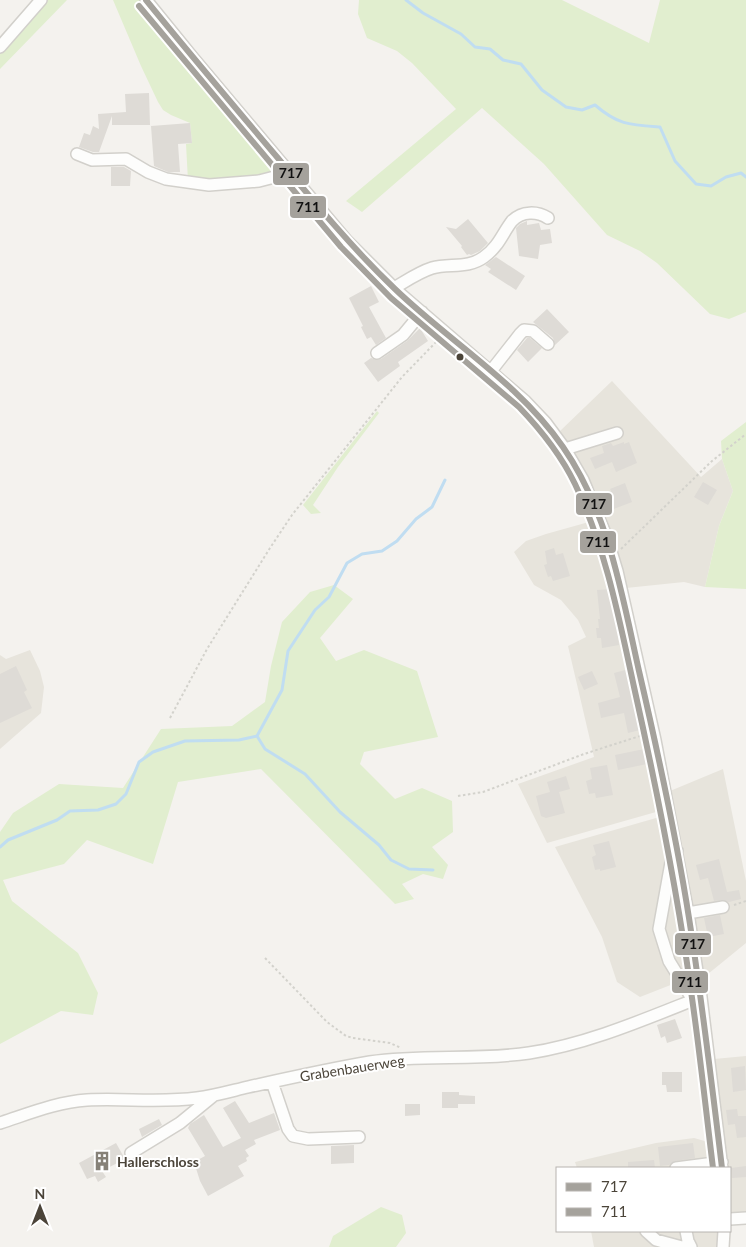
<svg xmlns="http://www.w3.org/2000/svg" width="746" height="1247" font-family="Lato,sans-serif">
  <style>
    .residential { fill: #e7e4dc }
    .green { fill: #e1eecf }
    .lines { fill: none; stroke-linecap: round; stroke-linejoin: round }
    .stream { stroke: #c0ddf1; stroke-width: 3 }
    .building { fill: #dedbd6 }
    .minor-casing { stroke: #d2d0cb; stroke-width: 14 }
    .path { stroke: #d3d2cc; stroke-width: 2; stroke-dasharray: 2.5 2.5; stroke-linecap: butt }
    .minor { stroke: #fdfdfc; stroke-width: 11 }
    .bus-1-casing { stroke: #fff; stroke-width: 10 }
    .bus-2-casing { stroke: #fff; stroke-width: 10 }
    .bus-1 { stroke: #a5a29c; stroke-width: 6 }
    .bus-2 { stroke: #a5a29c; stroke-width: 6 }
    .bus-dot { fill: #4b4439; stroke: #fff; stroke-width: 2 }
    .labels { text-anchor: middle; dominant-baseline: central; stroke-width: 4; stroke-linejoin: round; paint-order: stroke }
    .street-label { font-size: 14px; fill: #4b4439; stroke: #fff }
    .poi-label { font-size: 14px; font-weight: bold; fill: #4b4439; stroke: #fff; text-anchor: start }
    .line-badge { stroke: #fff; stroke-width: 2 }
    .pale-badge-label { font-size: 14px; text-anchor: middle; font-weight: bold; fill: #111 }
  </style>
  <rect width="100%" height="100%" fill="#f4f2ee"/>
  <!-- residential -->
  <path class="residential" d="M612,381l89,96 21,-18 11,32 -14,35 -14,61 -21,-5 -58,6 44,203 53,-22 23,112v62l-38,31 -17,3 -51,20 -23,-15 -15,-45 -47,-90 108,-31v-6l-116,33 -29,-59 76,-27 -26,-111 18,-9 -8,-17 -17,-20 -27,-15 -20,-33 12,-11 20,-7 50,-14 8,-5 -8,-23 -36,-61z
    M30,650l10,21 4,16 -3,26 -41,36v-94l6,4z
    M746,1056v158l-16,1v-47h-153l-2,-6 81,-19 38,-5 21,6 -1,-85z
    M591,1231h138l-1,16h-134z"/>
  <!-- green -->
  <path class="green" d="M46,0h21l-67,69v-16z
    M113,0h26l49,62 88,104 1,4 -3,5 -86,6 -2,-37 6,-1 -2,-20 -19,-8 -8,-5 -5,-8 -17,-36z
    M359,0h203l87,43 11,-43h86v312l-17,7 -19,-5 -53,-51 -17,-12 -33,-16 -63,-71 -62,-56 -120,104 -16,-11 110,-92 -44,-46 -15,-12 -30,-13 -9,-24z
    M377,411l2,2 -41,54 -25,38 8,8 -10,1 -8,-9z
    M746,422v167l-41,-2 14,-61 14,-35 -11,-32 -1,-18z
    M334,585l19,14 -33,39 16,23 28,-11 53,21 21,66 -74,15 -4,12 35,35 27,-11 30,13 1,31 -21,15 16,18 -5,14 -20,-5 -21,10 12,15 -19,5 -134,-135 -83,13 -25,82 -66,-24 -23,24 -61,16 9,21 66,52 20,40 -5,22 -32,-4 -61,33v-212l13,-19 46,-29 64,4 38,-59 71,-3 33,-24 6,-36 11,-44 28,-30z
    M381,1207l21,8 4,18 -10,14h-67l4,-11z"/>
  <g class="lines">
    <!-- stream -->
    <path class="stream" d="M406,0l17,13 38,21 14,13 15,2 13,11 18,4 21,26 24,17 16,3 13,-5c23,20 35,20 65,22l15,34 21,23 15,2 15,-9 15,-4 5,4
      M257,736l8,13 40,25 35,38 39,33 12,15 18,9 24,1
      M0,847l8,-7 49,-20 13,-9 28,-1 18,-6 10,-10 13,-32 14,-10 32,-11 54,-1 18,-4 25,-46 6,-39 27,-41 14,-13 18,-34 15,-9 20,-3 15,-10 19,-22 16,-12 13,-27"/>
  </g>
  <!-- building -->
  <path class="building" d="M149,93l1,32h-38v-9l-13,36h-6l-14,-5 5,-14 6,2 3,-9 6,3 -1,-15 28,-2 -1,-18z
    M190,123l2,20 -14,1 2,28h-12l-14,-6 -3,-40z
    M111,167h13l7,4 -1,15h-19z
    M468,219l20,24 -8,8 -9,4 -2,-1 -2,1 -6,-8 1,-1 -16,-19 10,2z
    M527,221v4l12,-2 2,7 9,-1 2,14 -12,2 -2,14 -19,-3 -3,-28 4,-4z
    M496,257l29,19 -9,14 -28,-18 3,-3 -6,-4z
    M371,286l8,16 -10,5 17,31 -10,7 -5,-8 -4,2 -6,-12 2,-1 -14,-28z
    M547,309l22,23 -14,13 -2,-7 -20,-16z
    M420,328l8,13 -30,21 2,4 -22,16 -14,-19 7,-5 6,2 4,-1 26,-18z
    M527,338h3l12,10 -14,14 -11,-12z
    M624,442v2l5,-2 8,21 -21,9 -4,-10 -17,7 -5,-11 14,-5 -2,-7 9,-3 2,3z
    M703,482l14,8 -9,15 -14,-8z
    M625,483l7,19 -21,8 -6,-17 6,-2 -1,-2z
    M554,548l2,7 7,-2 7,23 -17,5 -2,-5 -3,1 -4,-12 3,-1 -2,-13z
    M612,589l7,56 -17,3 -1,-10h-4l-1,-10h3l-1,-9h2l-3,-29z
    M16,666l11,24 -3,2 8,16 -32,15v-49z
    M629,669l15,60 -16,4 -4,-20 -23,5 -3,-15 22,-6 -6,-24z
    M592,671l6,13 -14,6 -6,-13z
    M649,748l3,15 -34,7 -3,-15z
    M607,765l6,30 -17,3 -1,-5 -6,1 -3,-13 6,-2 -2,-11z
    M566,776l4,13 -11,3 6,21 -19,5 -5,-2 -5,-20 14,-4 -3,-10z
    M609,841l7,26 -16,4v-2l-5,1 -3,-13 4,-2 -3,-10z
    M719,859l8,33 12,-2 2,9 -12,3 -7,-2 -8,1 -6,-23 -8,2 -4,-15z
    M720,915l4,19 -16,3 -4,-19z
    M675,1019l7,19 -15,5 -2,-7 -4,2 -4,-13z
    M745,1066l1,24 -13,2 -2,-24z
    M662,1072h20v20h-15l-1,-7h-4z
    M442,1092h17v3l16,1v8h-17v4h-16z
    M235,1101l14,22 25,-10 6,17 -26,10 2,4 -11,6 4,6 -3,2 1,3 -9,5 6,10 -36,20 -8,-15 -6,-19 11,-6 -17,-28 2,-4 14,-9 19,32 18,-9 -18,-30z
    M405,1104h15v11l-15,1z
    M737,1109l1,7h8v21l-9,1 -2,-14 -7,1 -2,-15z
    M159,1119l3,6 -20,12 -3,-8z
    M116,1143l9,16 -23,12 4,6 -8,5 -3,-6 -8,3 -8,-16z
    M693,1143l2,15 -20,3 -6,4 -9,1 -2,-19z
    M354,1145v18l-23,1v-18z
    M654,1160l1,8h-27v-6z
    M746,1166v11l-14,1 -1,-10z"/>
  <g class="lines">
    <defs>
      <path id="minor" d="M146,0l47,58 154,183 50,50 128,110 20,21 20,27 18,31 24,58 10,33 38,169 33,173 13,84 21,171
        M0,47l41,-47
        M77,154l15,6 34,-1 22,13 18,7 43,6 50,-4 31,-8
        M394,288c12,-7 25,-16 38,-20 17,-5 36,1 52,-11 15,-11 18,-23 28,-36 10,-10 25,-10 36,-3
        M377,353l26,-18 19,-23
        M491,371l29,-37 4,-4 9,1 15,13
        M565,449l52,-16
        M677,851l-5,6 -13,72 10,32 24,39
        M688,913l35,-6
        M272,1082l16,47 5,7 15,3 51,-2
        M0,1123c28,-9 57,-21 87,-23 37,-2 73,3 110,-2 17,-2 34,-7 51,-11 41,-9 81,-18 122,-25 53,-8 106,-1 159,-9 59,-9 116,-34 172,-56
        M131,1153l49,-30 33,-27
        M676,1168l46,-6
        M730,1219l16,-1
        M646,1231l10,9 26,7
        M686,1231l2,10 3,6
        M723,1247l1,-16"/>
    </defs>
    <!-- minor casing -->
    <use href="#minor" class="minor-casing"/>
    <!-- path -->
    <path class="path" d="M621,549l91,-88 34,-27
      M170,718l37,-69 63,-101 22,-33 110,-138 36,-37
      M458,796l25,-4 101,-38 59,-19
      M734,905l12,-4
      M265,958l62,64 19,14 7,2 37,5 11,5"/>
    <!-- minor -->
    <use href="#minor" class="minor"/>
    <defs>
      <path id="bus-1" d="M146,0c43,53 87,105 131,157 38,46 75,91 118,132 55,53 124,94 168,158 46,66 59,148 76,224 19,82 37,164 50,247 13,83 23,167 33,250"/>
      <path id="bus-2" d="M139,6l202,241 50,51 128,109c22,23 42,48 56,77 31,65 44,134 59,203 23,103 44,207 58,311 8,56 14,113 21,170"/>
    </defs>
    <!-- bus-1 casing -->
    <use href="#bus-1" class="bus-1-casing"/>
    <!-- bus-2 casing -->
    <use href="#bus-2" class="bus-2-casing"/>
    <!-- bus-1 -->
    <use href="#bus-1" class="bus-1"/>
    <!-- bus-2 -->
    <use href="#bus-2" class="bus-2"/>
  </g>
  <!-- icons -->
  <defs>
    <symbol id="building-bare" viewBox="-9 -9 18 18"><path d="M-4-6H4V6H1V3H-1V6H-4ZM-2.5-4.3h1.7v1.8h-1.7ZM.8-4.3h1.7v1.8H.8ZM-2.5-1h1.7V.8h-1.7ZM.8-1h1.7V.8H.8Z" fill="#868178" stroke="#fff" stroke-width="2.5" paint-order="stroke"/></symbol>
  </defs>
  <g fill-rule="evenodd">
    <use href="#building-bare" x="88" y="1147" width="28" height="28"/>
  </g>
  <!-- markers -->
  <circle class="bus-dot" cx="460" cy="357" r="4.5"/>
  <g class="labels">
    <!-- street labels -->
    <g class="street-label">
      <text transform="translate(352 1068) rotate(-9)">Grabenbauerweg</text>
    </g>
    <!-- poi labels -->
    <g class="poi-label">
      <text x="117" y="1161">Hallerschloss</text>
    </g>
  </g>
  <g class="line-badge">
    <rect x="272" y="162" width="38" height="24" rx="5" fill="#a5a29c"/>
    <rect x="289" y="195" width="38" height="24" rx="5" fill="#a5a29c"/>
    <rect x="575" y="492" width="38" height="24" rx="5" fill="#a5a29c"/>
    <rect x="579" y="530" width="38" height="24" rx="5" fill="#a5a29c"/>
    <rect x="674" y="932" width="38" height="24" rx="5" fill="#a5a29c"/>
    <rect x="671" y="970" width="38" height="24" rx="5" fill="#a5a29c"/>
  </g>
  <g class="pale-badge-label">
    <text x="291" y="178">717</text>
    <text x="308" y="212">711</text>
    <text x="594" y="509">717</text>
    <text x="598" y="547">711</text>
    <text x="693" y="949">717</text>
    <text x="690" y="987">711</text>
  </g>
  <!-- legend -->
  <rect x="556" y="1167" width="175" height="65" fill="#ffffff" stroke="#b7b4b0"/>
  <rect x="566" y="1183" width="25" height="8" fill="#a5a29c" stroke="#b7b4b0"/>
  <text x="601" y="1192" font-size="15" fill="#4b4439">717</text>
  <rect x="566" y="1208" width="25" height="8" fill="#a5a29c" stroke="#b7b4b0"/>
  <text x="601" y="1217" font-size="15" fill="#4b4439">711</text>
  <!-- north arrow -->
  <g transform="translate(40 1207)" stroke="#ffffff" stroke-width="4" paint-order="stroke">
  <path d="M0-4L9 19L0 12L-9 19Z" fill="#4b4439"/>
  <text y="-8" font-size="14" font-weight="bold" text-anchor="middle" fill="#4b4439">N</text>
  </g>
</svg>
